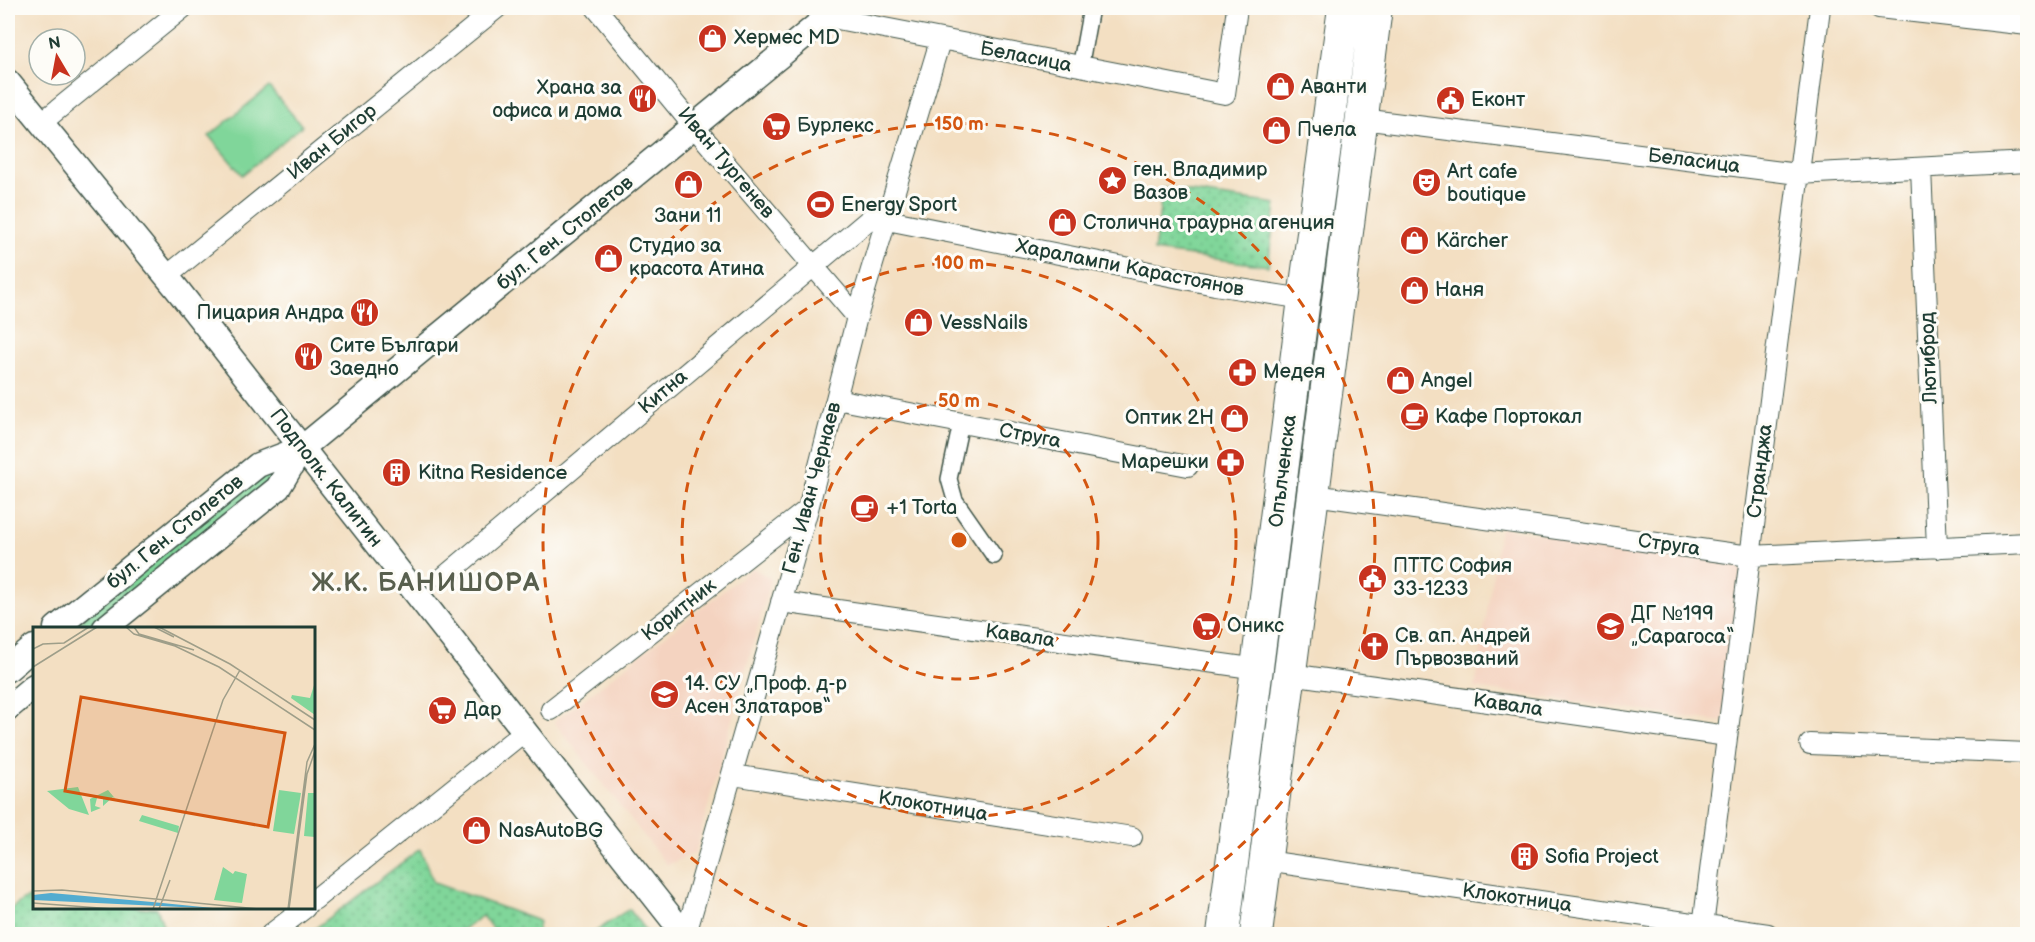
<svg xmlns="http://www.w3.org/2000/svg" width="2035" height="942" font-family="'Balsamiq Sans',sans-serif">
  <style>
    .built { fill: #f4d3c0 }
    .grass { fill: url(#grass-dots); stroke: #508a67; stroke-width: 1.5 }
    .garden { fill: #80d69a; stroke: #508a67; stroke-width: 1.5 }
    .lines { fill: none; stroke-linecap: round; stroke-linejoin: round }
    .pedestrian-casing { stroke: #3f5549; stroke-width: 18 }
    .minor-casing { stroke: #3f5549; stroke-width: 22 }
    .tertiary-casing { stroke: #3f5549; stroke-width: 27 }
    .primary-casing { stroke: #3f5549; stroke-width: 34 }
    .pedestrian { stroke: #fff; stroke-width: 15 }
    .minor { stroke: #fff; stroke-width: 20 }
    .tertiary { stroke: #fff; stroke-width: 24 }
    .primary { stroke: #fff; stroke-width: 32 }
    .ring { fill: none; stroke: #d45610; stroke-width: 3; stroke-dasharray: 10 8 }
    .labels { text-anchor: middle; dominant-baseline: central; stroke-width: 6; stroke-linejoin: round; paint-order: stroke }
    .poi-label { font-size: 20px; fill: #1f3d34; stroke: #fdfcf7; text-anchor: start }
    .street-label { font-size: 20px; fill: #1f3d34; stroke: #fdfcf7 }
    .district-label { font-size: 26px; font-weight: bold; letter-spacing: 1.5px; fill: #585f4d; stroke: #fdfcf7 }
    .inset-road { fill: none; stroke: #9e9e89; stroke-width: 1.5 }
    .view { fill: #d45610; fill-opacity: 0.15; stroke: #d45610; stroke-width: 3 }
    .inset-edge { fill: none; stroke: #1f3d34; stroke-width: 3 }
    .centre { fill: #d45610; stroke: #fdfcf7; stroke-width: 3 }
    .ring-label { font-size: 18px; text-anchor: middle; font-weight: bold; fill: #d45610; stroke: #fdfcf7; stroke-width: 6; stroke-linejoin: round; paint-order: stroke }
  </style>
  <defs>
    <pattern id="grass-dots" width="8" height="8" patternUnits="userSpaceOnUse" patternTransform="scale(1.5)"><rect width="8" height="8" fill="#80d69a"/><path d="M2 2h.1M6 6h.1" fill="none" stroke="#68af7e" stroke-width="1.8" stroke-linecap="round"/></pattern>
  </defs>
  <rect width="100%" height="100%" fill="#fdfcf7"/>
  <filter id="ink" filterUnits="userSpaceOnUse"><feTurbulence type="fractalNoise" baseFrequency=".0167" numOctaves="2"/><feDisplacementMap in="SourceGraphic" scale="12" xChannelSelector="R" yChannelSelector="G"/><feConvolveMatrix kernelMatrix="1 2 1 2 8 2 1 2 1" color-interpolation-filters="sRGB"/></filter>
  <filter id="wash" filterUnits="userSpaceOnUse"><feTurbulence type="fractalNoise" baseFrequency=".008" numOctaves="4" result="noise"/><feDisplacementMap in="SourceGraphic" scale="24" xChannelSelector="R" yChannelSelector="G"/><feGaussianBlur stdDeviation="1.35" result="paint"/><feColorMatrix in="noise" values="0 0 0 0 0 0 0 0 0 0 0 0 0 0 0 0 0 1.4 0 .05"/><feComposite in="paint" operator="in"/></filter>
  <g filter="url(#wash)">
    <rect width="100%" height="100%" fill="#f3dfc2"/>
    <!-- built -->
    <path class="built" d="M1500,528l245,36 -22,158 -248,-34z
      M753,568l18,11 -76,274 -28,12 -113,-143z"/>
    <!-- grass -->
    <path class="grass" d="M1163,188l113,16 -8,62 -114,-15z
      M261,472l10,1 -2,12 -179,143h-19z
      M420,849l14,34 105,38 -2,13h-40l-15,-18 -26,18h-148z
      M34,897v11h123l9,26h-158v-23l15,-11z
      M629,909l19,25h-56z"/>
    <!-- garden -->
    <path class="garden" d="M269,87l33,39 -60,49 -33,-39z"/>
  </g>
  <g filter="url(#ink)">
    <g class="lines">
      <defs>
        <path id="pedestrian" d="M1080,68l11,-60
          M961,423l-12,56 6,21 39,56"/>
        <path id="minor" d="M596,8l99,120 162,189
          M1879,8l149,17
          M827,17l398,77 12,-86
          M1362,119l436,55 230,-12
          M41,123l142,-115
          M1921,168l16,380
          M167,276l330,-268
          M836,399l352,67
          M1314,495l436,61 278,-13
          M444,577l428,-360 343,68 89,14
          M781,602l477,67
          M1290,674l437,62
          M551,710l257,-201
          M1810,744l218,9
          M733,775l399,62
          M1266,861l502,73
          M314,900l211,-169
          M271,934l34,-26
          M686,934l122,-425 49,-192 83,-276
          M1702,934l118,-926"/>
        <path id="tertiary" d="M8,82l169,207 507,645
          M56,628l202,-163 44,-17 525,-431 7,-9
          M105,628l173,-140 24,-40
          M8,669l26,-22
          M8,708l26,-22"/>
        <path id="primary" d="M1223,934l81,-635 40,-291
          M1256,934l120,-926"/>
      </defs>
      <!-- pedestrian casing -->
      <use href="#pedestrian" class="pedestrian-casing"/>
      <!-- minor casing -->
      <use href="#minor" class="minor-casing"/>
      <!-- tertiary casing -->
      <use href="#tertiary" class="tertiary-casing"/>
      <!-- primary casing -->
      <use href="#primary" class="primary-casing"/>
      <!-- pedestrian -->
      <use href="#pedestrian" class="pedestrian"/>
      <!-- minor -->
      <use href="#minor" class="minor"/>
      <!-- tertiary -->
      <use href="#tertiary" class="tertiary"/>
      <!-- primary -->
      <use href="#primary" class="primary"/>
    </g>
  </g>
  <!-- distance rings -->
  <g class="ring">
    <circle cx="959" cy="540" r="139"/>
    <circle cx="959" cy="540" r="277"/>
    <path d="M824 933A416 416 0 1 1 1094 933"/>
  </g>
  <!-- icons -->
  <defs>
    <symbol id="shop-disc" viewBox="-11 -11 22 22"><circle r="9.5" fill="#c8321e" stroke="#fdfcf7"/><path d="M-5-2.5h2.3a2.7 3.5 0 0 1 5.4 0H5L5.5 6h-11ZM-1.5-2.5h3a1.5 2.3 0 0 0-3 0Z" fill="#fff"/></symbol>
    <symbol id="restaurant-disc" viewBox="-11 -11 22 22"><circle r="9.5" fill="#c8321e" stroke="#fdfcf7"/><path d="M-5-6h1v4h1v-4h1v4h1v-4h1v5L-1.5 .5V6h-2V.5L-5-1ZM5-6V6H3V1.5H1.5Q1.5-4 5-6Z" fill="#fff"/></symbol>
    <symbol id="civic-disc" viewBox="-11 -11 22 22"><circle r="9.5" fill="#c8321e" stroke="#fdfcf7"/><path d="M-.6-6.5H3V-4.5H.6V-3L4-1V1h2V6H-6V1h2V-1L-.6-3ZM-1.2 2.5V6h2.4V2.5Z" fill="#fff"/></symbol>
    <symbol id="supermarket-disc" viewBox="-11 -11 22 22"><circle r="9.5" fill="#c8321e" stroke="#fdfcf7"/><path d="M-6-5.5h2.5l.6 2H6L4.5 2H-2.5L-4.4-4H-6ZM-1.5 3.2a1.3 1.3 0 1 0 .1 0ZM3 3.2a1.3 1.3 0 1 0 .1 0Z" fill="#fff"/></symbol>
    <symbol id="sight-disc" viewBox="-11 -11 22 22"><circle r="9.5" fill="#c8321e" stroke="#fdfcf7"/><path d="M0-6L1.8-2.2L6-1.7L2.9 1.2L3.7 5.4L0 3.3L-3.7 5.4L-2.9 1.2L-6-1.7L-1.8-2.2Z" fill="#fff"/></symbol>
    <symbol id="theatre-disc" viewBox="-11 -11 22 22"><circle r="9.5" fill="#c8321e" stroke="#fdfcf7"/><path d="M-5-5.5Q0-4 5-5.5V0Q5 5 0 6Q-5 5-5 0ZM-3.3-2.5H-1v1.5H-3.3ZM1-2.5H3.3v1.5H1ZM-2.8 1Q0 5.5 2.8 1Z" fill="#fff"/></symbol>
    <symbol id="stadium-disc" viewBox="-11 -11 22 22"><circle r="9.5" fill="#c8321e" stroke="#fdfcf7"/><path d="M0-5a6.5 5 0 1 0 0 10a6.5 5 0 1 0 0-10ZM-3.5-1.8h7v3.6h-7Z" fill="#fff"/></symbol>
    <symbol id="pharmacy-disc" viewBox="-11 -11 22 22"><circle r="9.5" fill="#c8321e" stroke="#fdfcf7"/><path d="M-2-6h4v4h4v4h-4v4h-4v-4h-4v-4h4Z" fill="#fff"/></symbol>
    <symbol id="cafe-disc" viewBox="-11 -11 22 22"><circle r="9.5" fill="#c8321e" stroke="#fdfcf7"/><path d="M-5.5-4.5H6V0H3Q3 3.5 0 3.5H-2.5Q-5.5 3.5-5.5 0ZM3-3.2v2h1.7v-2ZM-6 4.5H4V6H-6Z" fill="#fff"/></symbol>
    <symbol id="building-disc" viewBox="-11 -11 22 22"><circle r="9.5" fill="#c8321e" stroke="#fdfcf7"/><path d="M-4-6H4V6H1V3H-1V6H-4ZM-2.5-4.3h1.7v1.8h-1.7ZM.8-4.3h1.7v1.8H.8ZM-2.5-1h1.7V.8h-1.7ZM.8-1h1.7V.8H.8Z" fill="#fff"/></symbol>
    <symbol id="school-disc" viewBox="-11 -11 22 22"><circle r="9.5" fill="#c8321e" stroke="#fdfcf7"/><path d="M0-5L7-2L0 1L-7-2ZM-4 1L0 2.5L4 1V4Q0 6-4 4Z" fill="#fff"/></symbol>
    <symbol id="church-disc" viewBox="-11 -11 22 22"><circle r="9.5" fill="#c8321e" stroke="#fdfcf7"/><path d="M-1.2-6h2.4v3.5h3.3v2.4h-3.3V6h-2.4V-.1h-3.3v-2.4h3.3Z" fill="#fff"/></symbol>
  </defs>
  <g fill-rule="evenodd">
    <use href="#shop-disc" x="696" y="22" width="33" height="33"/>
    <use href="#shop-disc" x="1264" y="70" width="33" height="33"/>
    <use href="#restaurant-disc" x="626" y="82" width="33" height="33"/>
    <use href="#civic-disc" x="1434" y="84" width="33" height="33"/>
    <use href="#supermarket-disc" x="760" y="110" width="33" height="33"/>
    <use href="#shop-disc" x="1260" y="114" width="33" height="33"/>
    <use href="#sight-disc" x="1096" y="164" width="33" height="33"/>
    <use href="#theatre-disc" x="1410" y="166" width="33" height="33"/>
    <use href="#shop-disc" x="672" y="168" width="33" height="33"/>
    <use href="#stadium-disc" x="804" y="188" width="33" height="33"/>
    <use href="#shop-disc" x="1046" y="206" width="33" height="33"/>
    <use href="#shop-disc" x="1398" y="224" width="33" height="33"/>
    <use href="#shop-disc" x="592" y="242" width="33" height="33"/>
    <use href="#shop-disc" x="1398" y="274" width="33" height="33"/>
    <use href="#restaurant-disc" x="348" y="296" width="33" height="33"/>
    <use href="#shop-disc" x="902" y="306" width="33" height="33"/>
    <use href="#restaurant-disc" x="292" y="340" width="33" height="33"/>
    <use href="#pharmacy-disc" x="1226" y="356" width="33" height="33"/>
    <use href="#shop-disc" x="1384" y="364" width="33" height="33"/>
    <use href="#cafe-disc" x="1398" y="400" width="33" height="33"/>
    <use href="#shop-disc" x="1218" y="402" width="33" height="33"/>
    <use href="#pharmacy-disc" x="1214" y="446" width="33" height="33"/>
    <use href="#building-disc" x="380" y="456" width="33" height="33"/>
    <use href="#cafe-disc" x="848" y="492" width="33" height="33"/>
    <use href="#civic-disc" x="1356" y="562" width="33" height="33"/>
    <use href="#supermarket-disc" x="1190" y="610" width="33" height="33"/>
    <use href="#school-disc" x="1594" y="610" width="33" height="33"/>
    <use href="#church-disc" x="1358" y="630" width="33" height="33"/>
    <use href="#school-disc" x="648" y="678" width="33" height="33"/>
    <use href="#supermarket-disc" x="426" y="694" width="33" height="33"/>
    <use href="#shop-disc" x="460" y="814" width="33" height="33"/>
    <use href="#building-disc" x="1508" y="840" width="33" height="33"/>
  </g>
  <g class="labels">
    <!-- poi labels -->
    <g class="poi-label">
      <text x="734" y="38">Хермес MD</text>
      <text x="1301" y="87">Аванти</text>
      <text x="622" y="88" text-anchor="end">Храна за<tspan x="622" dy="23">офиса и дома</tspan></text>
      <text x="1471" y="100">Еконт</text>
      <text x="797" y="126">Бурлекс</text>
      <text x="1297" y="130">Пчела</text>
      <text x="1133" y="170">ген. Владимир<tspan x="1133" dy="23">Вазов</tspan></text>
      <text x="1447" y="172">Art cafe<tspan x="1447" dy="23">boutique</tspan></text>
      <text x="841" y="205">Energy Sport</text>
      <text x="688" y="216" text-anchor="middle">Зани 11</text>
      <text x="1083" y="223">Столична траурна агенция</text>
      <text x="1436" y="241">Kärcher</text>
      <text x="629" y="246">Студио за<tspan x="629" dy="23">красота Атина</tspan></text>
      <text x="1435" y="290">Наня</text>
      <text x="344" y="313" text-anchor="end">Пицария Андра</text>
      <text x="940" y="323">VessNails</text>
      <text x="330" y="346">Сите Българи<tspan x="330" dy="23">Заедно</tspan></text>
      <text x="1263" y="372">Медея</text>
      <text x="1421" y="381">Angel</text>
      <text x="1435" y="417">Кафе Портокал</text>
      <text x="1214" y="418" text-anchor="end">Оптик 2Н</text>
      <text x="1209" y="462" text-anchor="end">Марешки</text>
      <text x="418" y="473">Kitna Residence</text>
      <text x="886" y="508">+1 Torta</text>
      <text x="1393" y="566">ПТТС София<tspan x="1393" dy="23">33-1233</tspan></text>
      <text x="1631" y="614">ДГ №199<tspan x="1631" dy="23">„Сарагоса“</tspan></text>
      <text x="1227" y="626">Оникс</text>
      <text x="1395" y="636">Св. ап. Андрей<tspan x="1395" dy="23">Първозваний</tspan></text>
      <text x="685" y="684">14. СУ „Проф. д-р<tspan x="685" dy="23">Асен Златаров“</tspan></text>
      <text x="464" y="710">Дар</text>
      <text x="498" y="831">NasAutoBG</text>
      <text x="1545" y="857">Sofia Project</text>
    </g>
    <!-- street labels -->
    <g class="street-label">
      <text transform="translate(1026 57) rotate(11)">Беласица</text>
      <text transform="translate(332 142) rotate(-39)">Иван Бигор</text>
      <text transform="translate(1694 161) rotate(7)">Беласица</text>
      <text transform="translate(726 163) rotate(50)">Иван Тургенев</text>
      <text transform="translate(565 233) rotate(-39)">бул. Ген. Столетов</text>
      <text transform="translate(1130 268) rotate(11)">Харалампи Карастоянов</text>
      <text transform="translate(1929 358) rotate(-92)">Лютиброд</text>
      <text transform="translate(663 392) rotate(-40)">Китна</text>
      <text transform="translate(1030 436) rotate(11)">Струга</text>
      <text transform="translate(1283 471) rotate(-83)">Опълченска</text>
      <text transform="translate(1760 471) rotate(-83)">Странджа</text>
      <text transform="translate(326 478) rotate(52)">Подполк. Калитин</text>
      <text transform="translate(812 488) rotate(-75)">Ген. Иван Чернаев</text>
      <text transform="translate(175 532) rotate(-39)">бул. Ген. Столетов</text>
      <text transform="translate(1669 545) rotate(8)">Струга</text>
      <text transform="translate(679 610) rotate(-38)">Коритник</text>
      <text transform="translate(1020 636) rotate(8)">Кавала</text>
      <text transform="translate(1508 705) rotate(8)">Кавала</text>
      <text transform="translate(933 806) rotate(9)">Клокотница</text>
      <text transform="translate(1517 898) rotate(8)">Клокотница</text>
    </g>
    <!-- district labels -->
    <g class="district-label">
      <text x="426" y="583">Ж.К. БАНИШОРА</text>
    </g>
  </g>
  <!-- overview -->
  <g transform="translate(33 627)">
    <rect width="282" height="282" fill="#f3dfc2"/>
    <path d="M282,55v33l-24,-17 1,-3 18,3zM45,160l11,28 -20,-6 -22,-18zM75,163l10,12 -5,-5 -10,9v-8h-6l-2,8 6,2 -10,4 -1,-13zM246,163l22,3 -7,41 -21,-3zM275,166h7v44l-11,-1zM109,188l37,11 -1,7 -39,-12zM190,240l10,7 2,-3 12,3 -5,29 -28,-3z" fill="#80d69a"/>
    <path d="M18,266l101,9 71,7 -190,-9v-5z" fill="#53acd0"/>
    <path class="inset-road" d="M93,0l8,7 41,12 44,21 96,63M101,0l5,7 55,16M121,0l20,10M126,0l71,37 85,56M0,22l10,-5 21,-1 25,-16M0,40l64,-40M0,264l29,-1 196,19M0,276l80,6M120,282l70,-209 17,-30M126,282l11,-29M255,282l19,-147 8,-18M256,282l18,-135 8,-23"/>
    <path class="view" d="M48,70l204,36 -17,94 -203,-36z"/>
    <rect width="282" height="282" class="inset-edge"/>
  </g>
  <circle cx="959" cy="540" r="9" class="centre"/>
  <g class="ring-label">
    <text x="959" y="130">150 m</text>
    <text x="959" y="269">100 m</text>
    <text x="959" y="407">50 m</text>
  </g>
  <!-- margin -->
  <rect width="2035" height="942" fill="none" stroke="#fdfcf7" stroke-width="30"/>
  <!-- north arrow -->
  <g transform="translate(57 57) rotate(350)"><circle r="28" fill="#fdfcf7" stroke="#a4b0a9" stroke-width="1.5"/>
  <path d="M0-4.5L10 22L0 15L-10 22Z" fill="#c8321e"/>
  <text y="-9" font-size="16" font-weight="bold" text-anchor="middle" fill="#1f3d34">N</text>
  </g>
</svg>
